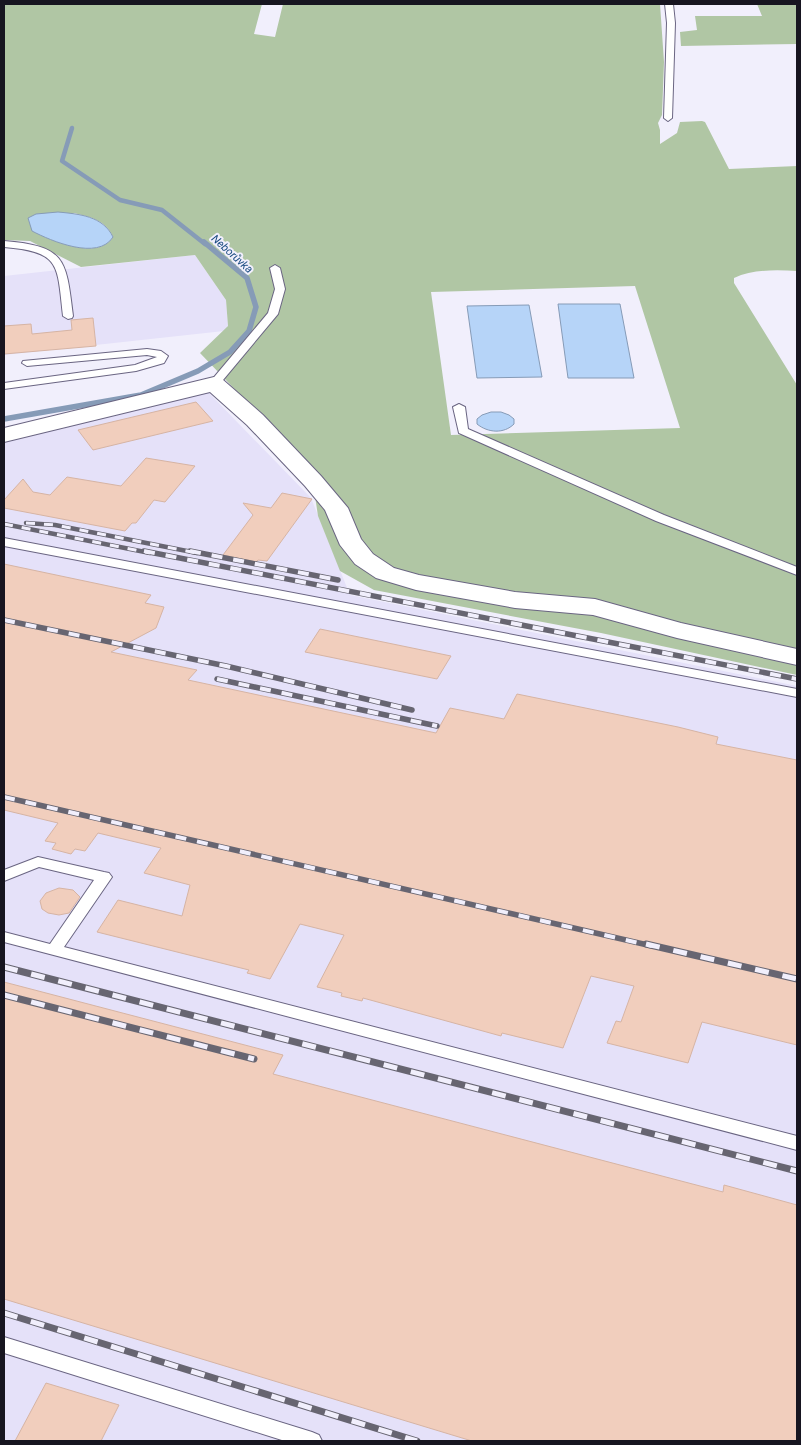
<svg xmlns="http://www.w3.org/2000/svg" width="801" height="1445" font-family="Roboto,sans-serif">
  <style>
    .built { fill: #e5e1f9 }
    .green { fill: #b0c6a4; fill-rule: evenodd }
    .water { fill: #b6d4f8; stroke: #869bb7 }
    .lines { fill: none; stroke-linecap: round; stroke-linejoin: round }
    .stream-far1 { stroke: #869bb7; stroke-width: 4.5 }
    .stream { stroke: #869bb7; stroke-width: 5.5 }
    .building { fill: #f1cebd; stroke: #d6b4a4 }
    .lane-casing { stroke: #6a6582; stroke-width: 2 }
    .street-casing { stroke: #6a6582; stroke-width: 2 }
    .lane { fill: #fff; fill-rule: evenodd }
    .street { fill: #fff; fill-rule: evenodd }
    .rail-far2-casing { stroke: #676571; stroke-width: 4.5 }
    .rail-far1-casing { stroke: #676571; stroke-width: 5.5 }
    .rail-casing { stroke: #676571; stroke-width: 7 }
    .rail-far2 { stroke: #f1effc; stroke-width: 3; stroke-dasharray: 9; stroke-linecap: butt }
    .rail-far1 { stroke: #f1effc; stroke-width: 4; stroke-dasharray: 11; stroke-linecap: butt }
    .rail { stroke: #f1effc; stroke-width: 5; stroke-dasharray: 14; stroke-linecap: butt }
    .labels { text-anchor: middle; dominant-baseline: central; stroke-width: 4; stroke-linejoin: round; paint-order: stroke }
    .far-water-label { font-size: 11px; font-style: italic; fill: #184a80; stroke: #f1effc }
  </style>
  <rect width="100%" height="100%" fill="#f1effc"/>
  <!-- built -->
  <path class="built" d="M195,255l31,45 2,26 -4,5 -220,24v-79z
    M208,392l103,106 39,97 447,91v755h-793v-999l49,-15z"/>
  <!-- green -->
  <path class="green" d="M4,4h258l-8,30 21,3 8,-33h377l4,58 -2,53 -4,8 2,7v14l17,-11 3,-11 22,-1 3,1 24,47 68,-3v105c-20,-1 -44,-2 -63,7v5l63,102v290l-196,-42 -227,-43 -34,-19 -22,-55 -7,-47 -111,-116 28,-27 -2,-26 -31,-45 -114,12 -51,-26 -26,-1zM74,213c16,4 32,7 39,24 -15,24 -62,4 -80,-6zM635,286l45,142 -229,7 -20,-143z
    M757,4h40v40l-116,2 -1,-14 17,-2 -2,-14h67z"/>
  <!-- water -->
  <path class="water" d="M58,212c21,2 45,4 55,25 -15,24 -62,4 -81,-6l-4,-13 8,-4z
    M558,304h62l14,74h-66z
    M529,305l13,72 -65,1 -10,-72z
    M491,412h10l8,3 5,4v5c-10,10 -26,9 -37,0v-5l5,-4z"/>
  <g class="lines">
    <!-- stream-far1 -->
    <path class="stream-far1" d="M72,128l-10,33 58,39 42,10 43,34"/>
    <!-- stream -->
    <path class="stream" d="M4,419l137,-24 57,-24 32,-19 19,-21 7,-24 -9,-29 -43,-36"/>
  </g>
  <!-- building -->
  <path class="building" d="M93,318l3,28 -92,8v-28l27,-2 1,10 40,-4 -1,-10z
    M196,402l17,19 -120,29 -15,-20z
    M146,458l49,8 -30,36 -11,-2 -18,23h-4l-7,8 -121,-23v-8l19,-21 10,13 17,3 17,-18 54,9z
    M282,493l30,6 -45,62 -9,-1 -2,2 -33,-7 30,-40 -10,-12 28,5z
    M4,564l147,31 -6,8 19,4 -8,21 -45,24 86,18 -9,10 248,53 14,-25 54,11 13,-25 161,33 40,10 -2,7 81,16v285l-95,-23 -14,41 -81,-20 9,-22 5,1 13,-36 -43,-10 -28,72 -61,-15 -1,3 -138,-38 -1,3 -21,-5 1,-3 -25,-6 27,-52 -44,-11 -30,55 -23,-6 2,-3 -152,-38 21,-32 64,16 8,-31 -46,-12 17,-25 -63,-15 -13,18 -10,-2 -4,5 -19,-5 4,-6 -11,-2 13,-18 -54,-13z
    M320,629l131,27 -14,23 -132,-27z
    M59,888l14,2 7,7 -11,16 -10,2 -11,-2 -6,-4 -2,-8 6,-8z
    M4,982l279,73 -10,19 450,118 1,-7 73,20v236h-325l-468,-142z
    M46,1383l73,22 -18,36h-86z"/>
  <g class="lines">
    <defs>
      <path id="lane" d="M665,4h8l2,19 -3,95 -4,3 -4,-3 3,-95z
        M4,241c62,5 62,18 69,75l-1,2 -4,1 -5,-3c-6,-52 -2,-64 -59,-69z
        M275,265l5,3 5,21 -7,25 -60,72h-8l-1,-2 1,-2 58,-69 7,-24 -5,-21z
        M147,349l14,2 7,5 -4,7 -28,8 -132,18v-6l131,-18 22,-8 -10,-2 -120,11 -5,-3 1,-2z
        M459,404l6,3 3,22 196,86 133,52v8l-141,-54 -197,-88 -6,-26z
        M4,538l793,151v8l-793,-151z
        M38,857l66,15 5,1 3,4 -48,70 733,189v14l-793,-208v-10l46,12 44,-64 -55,-13 -35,14v-11z
        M4,1337l308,95 7,3 3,6h-37l-281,-88z"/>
      <path id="street" d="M214,377l8,2 41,36 58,61 27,32 13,31 12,15 21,14 25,7 96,17 80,7 86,24 116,26v16l-120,-27 -84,-23 -78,-7 -99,-18 -40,-12 -21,-14 -15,-19 -15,-35 -20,-24 -58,-61 -37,-33 -206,50v-14z"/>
    </defs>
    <!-- lane casing -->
    <use href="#lane" class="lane-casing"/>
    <!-- street casing -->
    <use href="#street" class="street-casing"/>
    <!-- lane -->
    <use href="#lane" class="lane"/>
    <!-- street -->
    <use href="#street" class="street"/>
    <defs>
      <path id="rail-far2" d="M26,523l29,2 142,28
        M4,524l146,29"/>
      <path id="rail-far1" d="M144,551l653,128
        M190,551l148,29
        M4,620l222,46 186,44
        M217,679l220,47
        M4,797l648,149"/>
      <path id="rail" d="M646,944l151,35
        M4,967l793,204
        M4,995l250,64
        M4,1313l413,128"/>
    </defs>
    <!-- rail-far2 casing -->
    <use href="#rail-far2" class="rail-far2-casing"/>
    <!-- rail-far1 casing -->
    <use href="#rail-far1" class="rail-far1-casing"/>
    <!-- rail casing -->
    <use href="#rail" class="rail-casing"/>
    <!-- rail-far2 -->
    <use href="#rail-far2" class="rail-far2"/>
    <!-- rail-far1 -->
    <use href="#rail-far1" class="rail-far1"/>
    <!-- rail -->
    <use href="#rail" class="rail"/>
  </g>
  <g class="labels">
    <!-- far-water labels -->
    <g class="far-water-label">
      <text transform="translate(232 254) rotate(42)">Neborůvka</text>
    </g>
  </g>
  <!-- border -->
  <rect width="801" height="1445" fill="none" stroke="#171520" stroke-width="10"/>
</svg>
